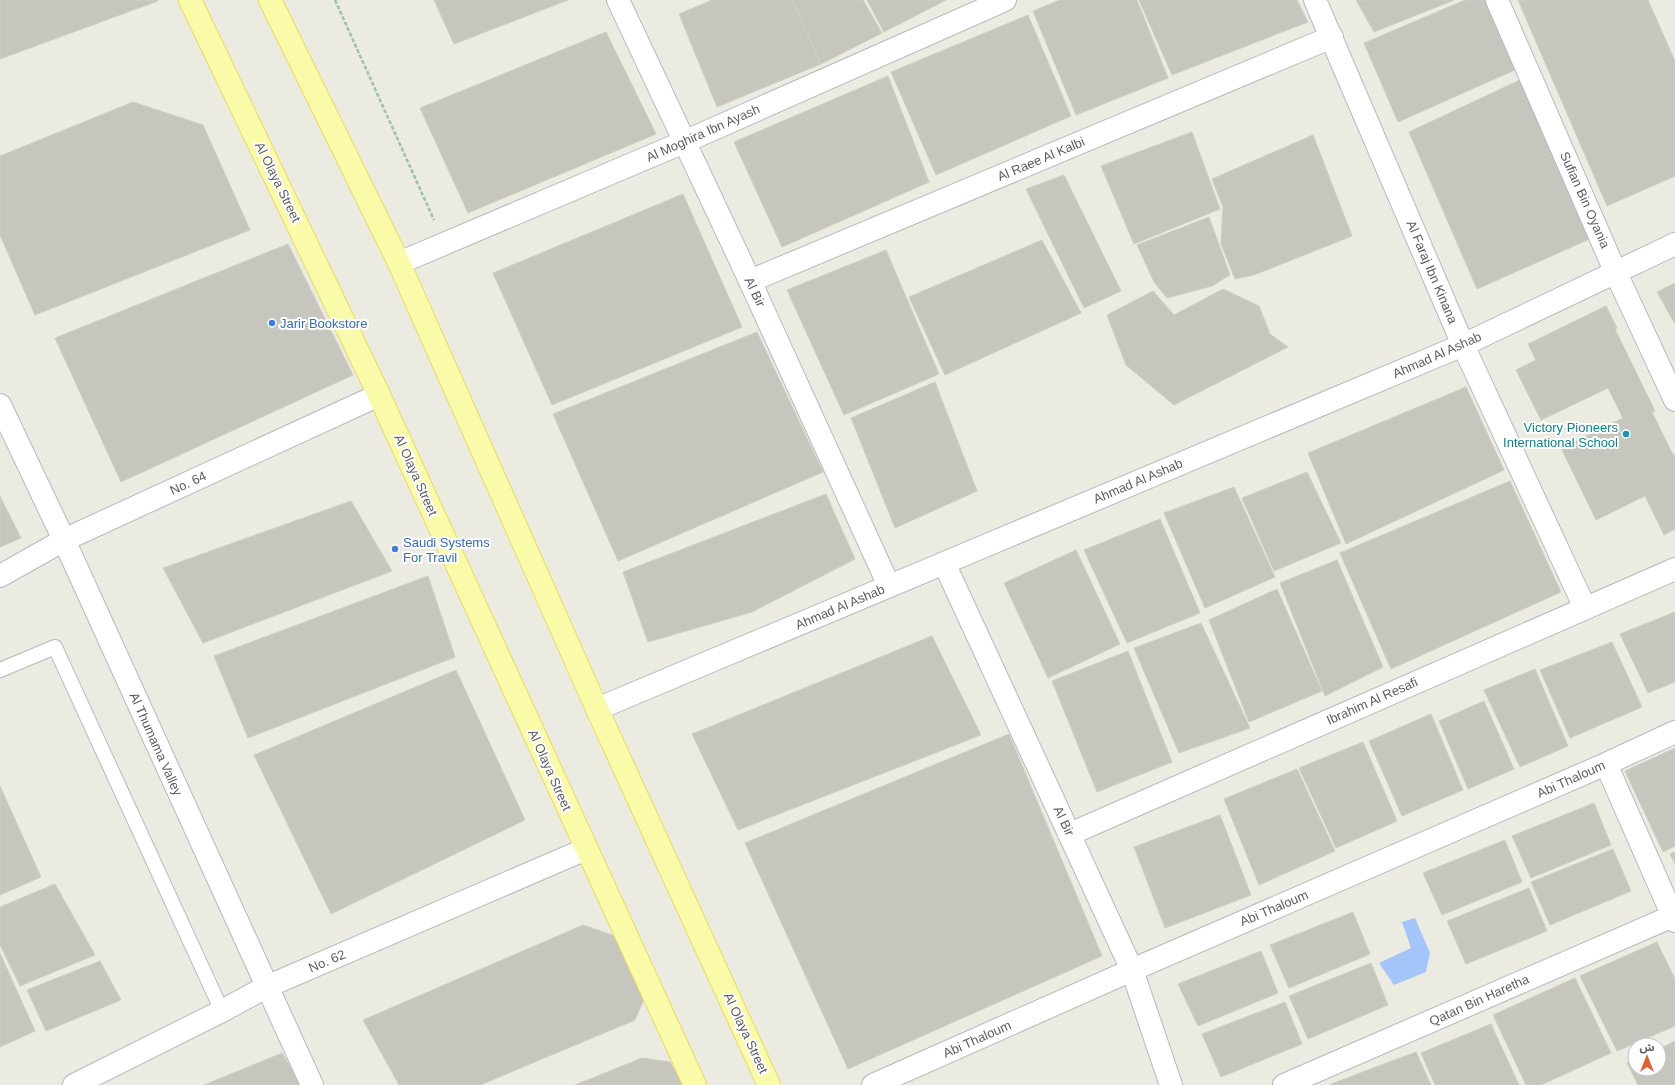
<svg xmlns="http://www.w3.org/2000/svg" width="1675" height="1085" font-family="Arial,'Noto Sans Arabic',sans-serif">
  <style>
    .water { fill: #a3c5fa }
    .building { fill: #c7c6be; stroke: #d0cec0 }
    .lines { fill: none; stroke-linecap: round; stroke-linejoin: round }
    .service-casing { stroke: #b7b8bd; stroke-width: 16 }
    .minor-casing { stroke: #b7b8bd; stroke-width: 24 }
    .primary-casing { stroke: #eadb5c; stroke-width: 24 }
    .path { stroke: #98c3ac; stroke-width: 2.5; stroke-dasharray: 4 2; stroke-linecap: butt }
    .service { stroke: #fff; stroke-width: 14 }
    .minor { stroke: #fff; stroke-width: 22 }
    .primary { stroke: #fafba8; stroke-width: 22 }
    .shop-dot { fill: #3f7fe0; stroke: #fff; stroke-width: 1.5 }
    .culture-dot { fill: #0f9aa8; stroke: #fff; stroke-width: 1.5 }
    .labels { text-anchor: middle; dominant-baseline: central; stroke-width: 4; stroke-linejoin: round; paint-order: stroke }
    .street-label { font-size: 13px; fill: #5a5c61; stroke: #fff }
    .shop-label { font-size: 13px; fill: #366cbe; stroke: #fff; text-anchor: start }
    .culture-label { font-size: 13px; fill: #0d838f; stroke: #fff; text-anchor: end }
  </style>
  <rect width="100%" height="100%" fill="#ecebe1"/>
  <!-- water -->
  <path class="water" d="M1415,918l15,35 -4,19 -32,13 -15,-22 32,-15 -9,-26z"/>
  <!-- building -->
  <path class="building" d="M0,0h158v1l-158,58z
    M434,0h134l-114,44z
    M712,0h80l29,64 -104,43 -38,-93z
    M792,0h71l19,33 -61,31z
    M867,0h79l-62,32z
    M1060,0h77l31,78 -92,37 -43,-104z
    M1139,0h158l11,22 -136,53z
    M1356,0h98l-80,32z
    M1465,0h22l30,69 -119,53 -34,-79z
    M1518,0h130l27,61v115l-68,30z
    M1028,15l43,101 -135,59 -45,-103z
    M606,32l50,102 -188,79 -48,-105z
    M888,76l41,106 -147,65 -48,-105z
    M1522,79l70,159 -115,51 -68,-157z
    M133,102l70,23 47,105 -215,85 -35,-80v-79z
    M1192,132l28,77 -86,35 -33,-78z
    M1313,135l39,101 -98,39 -19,4 -14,-35 2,-37 -11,-28z
    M1064,175l57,116 -37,17 -58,-119z
    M683,194l59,133 -190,78 -59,-132z
    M1209,217l21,58 -18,11 -45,12 -13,-16 -17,-37z
    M1042,240l39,73 -136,62 -36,-78z
    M288,244l65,131 -232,107 -66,-144z
    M886,250l53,124 -95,41 -57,-125z
    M1675,283v41l-18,-32z
    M1223,289l36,17 11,28 18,13 -114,58 -48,-40 -19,-50 46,-24 21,24z
    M1606,306l11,22 -2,1 40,82 -3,1 21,43 2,-1v75l-11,6 -19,-39 -49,24 -35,-72 62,-30 -15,-30 -67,32 -25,-50 20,-10 -8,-16z
    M757,332l66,140 -205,89 -65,-147z
    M935,382l42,109 -82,37 -44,-110z
    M1466,387l38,83 -158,74 -38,-91z
    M1307,472l34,71 -67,28 -32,-73z
    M1510,481l51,111 -170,77 -51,-116z
    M1234,487l41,90 -70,31 -41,-95z
    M826,494l29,65 -103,53 -104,30 -25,-70z
    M0,496l21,42 -21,9z
    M351,501l41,70 -189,72 -40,-75z
    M1160,519l40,94 -73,30 -43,-93z
    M1076,550l44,94 -72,34 -44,-95z
    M1337,560l46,107 -58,29 -45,-113z
    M428,576l27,81 -207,81 -34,-82z
    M1277,589l45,102 -73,31 -40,-102z
    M1675,612v70l-27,11 -28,-59z
    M1201,623l49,105 -71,25 -45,-105z
    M932,636l49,99 -243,95 -46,-96z
    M1612,642l30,65 -72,31 -30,-68z
    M1128,651l44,111 -75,30 -45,-111z
    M1535,669l33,77 -48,21 -36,-77z
    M456,670l69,150 -194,94 -77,-159z
    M1484,701l30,68 -46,20 -29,-68z
    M1431,714l32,76 -61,26 -33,-75z
    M1009,734l93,222 -254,113 -103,-226z
    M1363,742l34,79 -61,27 -37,-80z
    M1675,748v98l-12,6 -38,-81z
    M1297,769l38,82 -76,34 -35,-86z
    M0,786l41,91 -41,18z
    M1594,803l17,42 -80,33 -19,-42z
    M1220,815l31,80 -86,33 -31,-81z
    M1505,840l17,42 -80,33 -19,-42z
    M1613,849l18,42 -81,34 -19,-43z
    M1675,852v12l-5,-10z
    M55,884l40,71 -75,31 -20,-41v-38z
    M1529,888l18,43 -81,33 -19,-43z
    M1353,912l17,42 -81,34 -19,-43z
    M583,925l35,12 29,55 -12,28 -155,65h-81l-36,-65z
    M1657,942l18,37v47l-58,25 -37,-75z
    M1261,951l17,42 -80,33 -20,-42z
    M0,953l35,78 -35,16z
    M100,961l21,39 -75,31 -19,-41z
    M1371,963l17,42 -80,34 -19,-43z
    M1575,978l36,75 -70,32h-15l-33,-70z
    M1285,1002l17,42 -81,33 -19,-43z
    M1491,1024l28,61h-84l-14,-32z
    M1675,1041v44h-37l-11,-22 8,-4v10h24v-20z
    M1416,1052l15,33h-100v-1z
    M282,1053l19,32h-97z
    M642,1058l28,4 13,23h-108z"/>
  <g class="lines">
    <defs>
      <path id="service" d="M0,670l55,-23 167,364"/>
      <path id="minor" d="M618,0l132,281 139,305
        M1315,0l148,345 122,263
        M1497,0l118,271 60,129
        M399,263l285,-121 321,-142
        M750,281l582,-244
        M0,405l64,135 248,545
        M944,563l188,407 39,115
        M0,576l64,-36 315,-145
        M597,709l866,-364 212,-101
        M1606,764l69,157
        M1070,834l605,-265
        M74,1085l148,-74 44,-24 320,-138
        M873,1085l259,-115 474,-206 69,-32
        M1284,1085l389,-169"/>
      <path id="primary" d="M190,0l189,395 316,690
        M270,0l129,263 198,446 172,376"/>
    </defs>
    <!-- service casing -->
    <use href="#service" class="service-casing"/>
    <!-- minor casing -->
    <use href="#minor" class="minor-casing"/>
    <!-- primary casing -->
    <use href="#primary" class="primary-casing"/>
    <!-- path -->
    <path class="path" d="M335,0l99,220"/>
    <!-- service -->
    <use href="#service" class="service"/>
    <!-- minor -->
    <use href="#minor" class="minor"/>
    <!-- primary -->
    <use href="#primary" class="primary"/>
  </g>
  <!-- markers -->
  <g class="shop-dot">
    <circle cx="272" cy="323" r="4"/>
    <circle cx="395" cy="549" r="4"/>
  </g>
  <circle class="culture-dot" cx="1626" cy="434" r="4"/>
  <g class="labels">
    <!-- street labels -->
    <g class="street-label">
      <text transform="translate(703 133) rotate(-24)">Al Moghira Ibn Ayash</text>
      <text transform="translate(1041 159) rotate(-23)">Al Raee Al Kalbi</text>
      <text transform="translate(278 182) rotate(64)">Al Olaya Street</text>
      <text transform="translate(1585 200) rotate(66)">Sufian Bin Oyania</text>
      <text transform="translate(1432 272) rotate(67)">Al Faraj Ibn Kinana</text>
      <text transform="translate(755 292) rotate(65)">Al Bir</text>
      <text transform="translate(1437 355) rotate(-24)">Ahmad Al Ashab</text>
      <text transform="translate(416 475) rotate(66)">Al Olaya Street</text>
      <text transform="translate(1138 481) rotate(-23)">Ahmad Al Ashab</text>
      <text transform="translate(188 483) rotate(-25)">No. 64</text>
      <text transform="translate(840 607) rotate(-23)">Ahmad Al Ashab</text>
      <text transform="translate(1372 701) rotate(-24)">Ibrahim Al Resafi</text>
      <text transform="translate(156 744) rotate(66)">Al Thumama Valley</text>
      <text transform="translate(550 770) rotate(66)">Al Olaya Street</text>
      <text transform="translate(1571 779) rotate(-24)">Abi Thaloum</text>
      <text transform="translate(1064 821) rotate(65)">Al Bir</text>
      <text transform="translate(1274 908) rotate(-23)">Abi Thaloum</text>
      <text transform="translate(327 961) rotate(-23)">No. 62</text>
      <text transform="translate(1479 1000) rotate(-24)">Qatan Bin Haretha</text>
      <text transform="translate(746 1033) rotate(65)">Al Olaya Street</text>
      <text transform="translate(977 1039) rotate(-24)">Abi Thaloum</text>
    </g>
    <!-- shop labels -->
    <g class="shop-label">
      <text x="280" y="323">Jarir Bookstore</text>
      <text x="403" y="542">Saudi Systems<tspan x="403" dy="15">For Travil</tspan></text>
    </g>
    <!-- culture labels -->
    <g class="culture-label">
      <text x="1618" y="427">Victory Pioneers<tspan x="1618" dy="15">International School</tspan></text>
    </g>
  </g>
  <!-- north arrow -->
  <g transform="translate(1647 1057)"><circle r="19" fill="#ffffff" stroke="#bdbec0"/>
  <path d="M0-3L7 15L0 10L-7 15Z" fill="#e05f33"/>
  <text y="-6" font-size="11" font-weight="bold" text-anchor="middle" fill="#5a5c61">ش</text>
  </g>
</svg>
